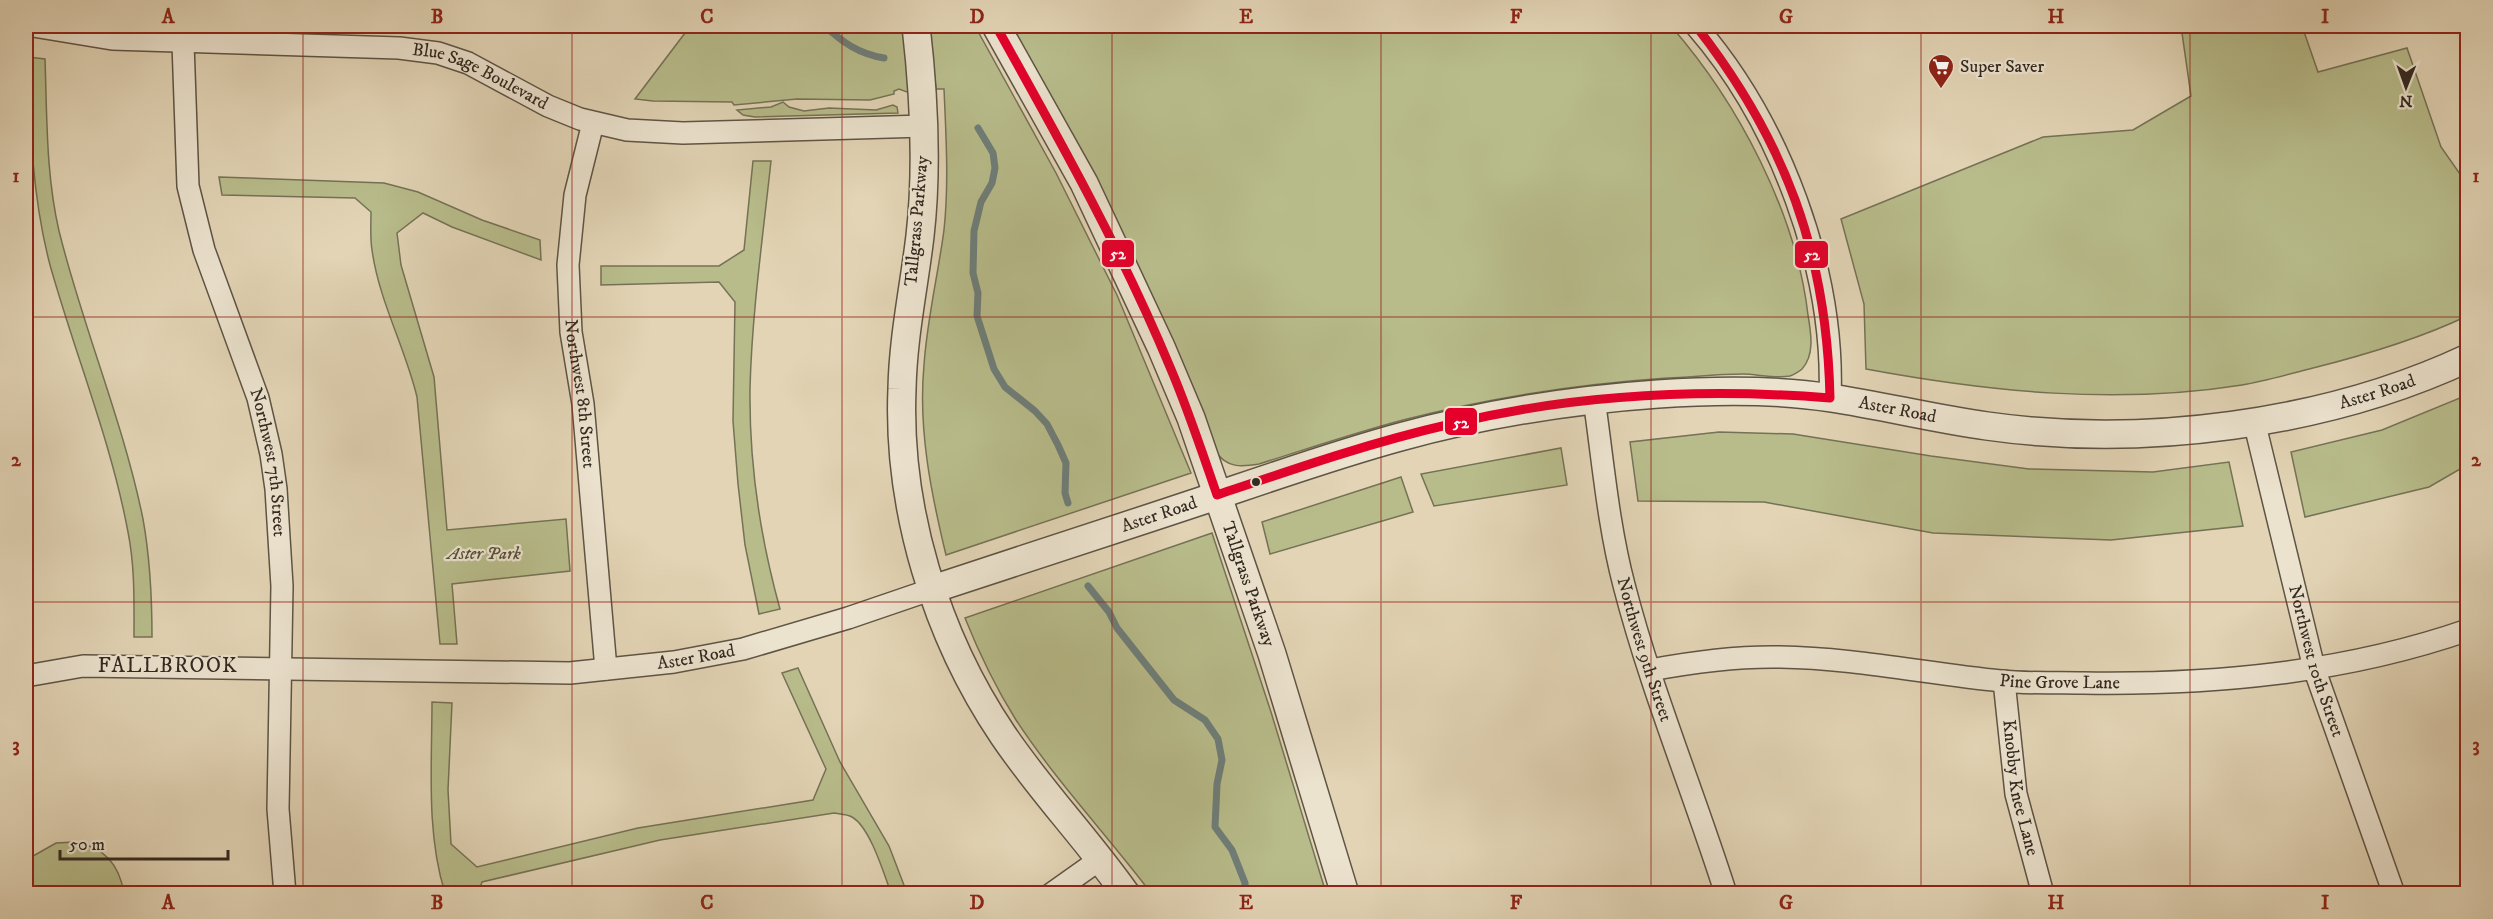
<svg xmlns="http://www.w3.org/2000/svg" width="2493" height="919" font-family="'IM FELL DW Pica',serif">
  <style>
    .green { fill: #b8bc8b; stroke: #757256; stroke-width: 1.5 }
    .lines { fill: none; stroke-linecap: round; stroke-linejoin: round }
    .stream { stroke: #6e7e7a; stroke-width: 7 }
    .minor-casing { stroke: #5e5445; stroke-width: 24 }
    .tertiary-casing { stroke: #5e5445; stroke-width: 30 }
    .minor { stroke: #ece3cf; stroke-width: 21 }
    .tertiary { stroke: #ece3cf; stroke-width: 27 }
    .bus-1-casing { stroke: #ece3cf; stroke-width: 14 }
    .bus-1 { stroke: #e4002b; stroke-width: 9 }
    .grid { fill: none; stroke: #8f2418; stroke-width: 1.5; stroke-opacity: 0.55 }
    .bus-dot { fill: #322920; stroke: #ece3cf; stroke-width: 2 }
    .labels { text-anchor: middle; dominant-baseline: central; stroke-width: 4.5; stroke-linejoin: round; paint-order: stroke }
    .poi-label { font-size: 18px; fill: #322920; stroke: #ece3cf; text-anchor: start }
    .street-label { font-size: 18px; fill: #322920; stroke: #ece3cf }
    .park-label { font-size: 18px; font-style: italic; fill: #544e3b; stroke: #ece3cf }
    .quarter-label { font-size: 21px; letter-spacing: 1.5px; fill: #322920; stroke: #ece3cf }
    .line-badge { stroke: #ece3cf; stroke-width: 2 }
    .badge-label { font-size: 16px; text-anchor: middle; font-weight: bold; fill: #fff }
    .neatline { fill: none; stroke: #8f2418; stroke-width: 2 }
    .grid-label { font-size: 20px; text-anchor: middle; font-weight: bold; fill: #8f2418 }
  </style>
  <rect width="100%" height="100%" fill="#e2d4b5"/>
  <filter id="stains"><feTurbulence type="fractalNoise" baseFrequency=".00333" numOctaves="4"/><feColorMatrix values="0 0 0 0 .2 0 0 0 0 .09 0 0 0 0 .02 0 0 0 .5 -.17"/></filter>
  <radialGradient id="worn" r=".72"><stop offset=".6" stop-color="#630" stop-opacity="0"/><stop offset="1" stop-color="#630" stop-opacity=".3"/></radialGradient>
  <!-- green -->
  <path class="green" d="M677,26h230l7,63 -7,3 -8,-3 -5,2v3l-24,6 -73,-1 -63,6 -2,-3 -79,-1 -18,-2 50,-66z
    M929,26h46l81,147 61,122 74,178 -245,82c-15,-62 -28,-126 -22,-190 3,-45 14,-90 20,-135 5,-47 2,-94 0,-141h-8z
    M1012,26h659c67,77 125,186 137,289 3,18 7,40 -6,54 -2,2 -9,6 -12,7 -15,3 -33,-2 -47,-2 -25,0 -51,3 -76,4 -88,6 -179,20 -264,42 -49,13 -96,29 -144,44 -18,3 -32,4 -43,-12z
    M2181,26h121l16,46 89,-24 34,99 26,37v132c-48,23 -102,39 -154,52 -24,6 -48,13 -71,17 -125,20 -252,7 -376,-16l-2,-65 -23,-85 202,-82 90,-7 58,-34z
    M28,57l17,2c2,58 1,116 14,172 24,97 64,190 84,288 7,39 9,78 9,118h-18c0,-35 1,-70 -6,-105 -17,-91 -53,-178 -78,-267 -18,-68 -20,-138 -22,-208z
    M783,102l6,5 15,4 25,-3 47,2 17,-5 4,2 1,6 -143,4 -12,-2 -6,-5 34,-3z
    M753,161h18c-8,75 -19,151 -21,227 -1,75 10,149 30,221l-21,5 -14,-69 -7,-61 -5,-63 2,-119 -16,-20 -118,3v-19h118l25,-16z
    M219,177l165,6 34,9 64,28 58,20 1,20 -89,-33 -29,-14 -26,20 4,32 33,112 13,153 119,-11 4,52 -118,13 5,60h-17l-23,-247c-12,-50 -38,-96 -45,-147 -2,-12 -1,-25 -1,-38l-16,-14 -133,-3z
    M2467,395v70l-38,22 -124,30 -14,-65 91,-22z
    M1719,432l74,2 138,22 98,13 124,3 76,-10 14,64 -132,14 -178,-7 -169,-31 -126,-1 -8,-59z
    M1561,448l6,37 -133,21 -13,-32z
    M1401,477l12,35 -143,42 -8,-32z
    M1212,533l59,179 55,181h-175c-44,-58 -95,-112 -135,-173 -20,-32 -37,-67 -51,-102z
    M798,668l42,94 49,84 18,47h-16c-7,-19 -21,-66 -39,-76 -5,-3 -13,-3 -18,-4l-174,27 -178,42 -4,11h-33c-19,-60 -13,-128 -13,-191l20,1 -4,87 3,54 26,23 161,-39 175,-28 13,-31 -44,-96z
    M75,842c29,5 44,22 49,51h-98v-33l30,-17z"/>
  <g class="lines">
    <!-- stream -->
    <path class="stream" d="M825,26c17,16 34,28 59,32
      M978,128l15,25 2,15 -3,15 -11,19 -7,29 -1,42 5,20 -1,23 17,53 11,18 30,24 12,13 11,21 8,18 -1,30 3,10
      M1088,586l21,26 8,16 57,72 31,20 13,19 4,21 -5,24 -2,43 17,23 13,33v11"/>
    <defs>
      <g id="minor">
        <path id="s1" d="M33,26l79,13 287,9 39,5 30,10 80,43 32,13 47,11 56,3 241,-7"/>
        <path d="M1696,26c84,97 139,244 134,372"/>
        <path id="s2" d="M183,43l5,143 16,64 54,148 13,56 5,35 6,97 -4,223 7,85"/>
        <path id="s3" d="M593,123l-18,72 -7,70 3,67 12,72 23,265"/>
        <path id="s4" d="M1594,399c9,62 14,125 30,186 27,105 69,205 102,309"/>
        <path id="s5" d="M2254,421l60,247 80,226"/>
        <path id="s6" d="M1650,670c43,-8 86,-14 130,-13 74,1 148,17 221,24 27,3 55,1 82,2 130,2 261,-10 385,-53"/>
        <path id="s7" d="M26,676l57,-10 487,7 104,-11 69,-13 105,-31 85,-29"/>
        <path id="s8" d="M2004,681l12,113 27,100"/>
        <path d="M1051,894l48,-34"/>
      </g>
      <g id="tertiary">
        <path d="M916,26c8,69 12,140 4,210 -6,51 -17,101 -18,153 -5,119 34,247 101,346 37,55 84,104 123,159"/>
        <path id="s9" d="M996,26l88,157 77,164 30,71 81,236 73,240"/>
        <path id="s10" d="M933,589c91,-30 181,-59 271,-89 65,-22 130,-45 196,-63 84,-23 171,-37 258,-43 57,-4 116,-5 173,4 53,8 104,21 156,28 155,22 338,-1 481,-68"/>
      </g>
    </defs>
    <!-- minor casing -->
    <use href="#minor" class="minor-casing"/>
    <!-- tertiary casing -->
    <use href="#tertiary" class="tertiary-casing"/>
    <!-- minor -->
    <use href="#minor" class="minor"/>
    <!-- tertiary -->
    <use href="#tertiary" class="tertiary"/>
    <defs>
      <path id="bus-1" d="M996,26c62,111 125,223 174,341 18,42 32,85 47,128 77,-26 155,-53 234,-71 125,-30 252,-36 379,-26 -3,-145 -45,-258 -134,-372"/>
    </defs>
    <!-- bus-1 casing -->
    <use href="#bus-1" class="bus-1-casing"/>
    <!-- bus-1 -->
    <use href="#bus-1" class="bus-1"/>
  </g>
  <!-- grid -->
  <path class="grid" d="M303,26v868M572,26v868M842,26v868M1112,26v868M1381,26v868M1651,26v868M1921,26v868M2190,26v868M26,317h2442M26,602h2442"/>
  <!-- icons -->
  <defs>
    <symbol id="supermarket-pin" viewBox="-11 -11 22 30"><path d="M0 17L-7.5 6A9.5 9.5 0 1 1 7.5 6Z" fill="#8f2418" stroke="#ece3cf"/><path d="M-6-5.5h2.5l.6 2H6L4.5 2H-2.5L-4.4-4H-6ZM-1.5 3.2a1.3 1.3 0 1 0 .1 0ZM3 3.2a1.3 1.3 0 1 0 .1 0Z" fill="#fff"/></symbol>
  </defs>
  <g fill-rule="evenodd">
    <use href="#supermarket-pin" x="1926" y="52" width="30" height="40"/>
  </g>
  <!-- markers -->
  <circle class="bus-dot" cx="1256" cy="482" r="5"/>
  <g class="labels">
    <!-- poi labels -->
    <g class="poi-label">
      <text x="1960" y="67">Super Saver</text>
    </g>
    <!-- street labels -->
    <g class="street-label">
      <text stroke="none"><textPath href="#s1" startOffset="454">Blue Sage Boulevard</textPath></text>
      <text transform="translate(917 221) rotate(-85)">Tallgrass Parkway</text>
      <text stroke="none"><textPath href="#s10" startOffset="1480">Aster Road</textPath></text>
      <text stroke="none"><textPath href="#s3" startOffset="274">Northwest 8th Street</textPath></text>
      <text stroke="none"><textPath href="#s10" startOffset="994">Aster Road</textPath></text>
      <text stroke="none"><textPath href="#s2" startOffset="432">Northwest 7th Street</textPath></text>
      <text stroke="none"><textPath href="#s10" startOffset="238">Aster Road</textPath></text>
      <text stroke="none"><textPath href="#s9" startOffset="614">Tallgrass Parkway</textPath></text>
      <text stroke="none"><textPath href="#s4" startOffset="256">Northwest 9th Street</textPath></text>
      <text stroke="none"><textPath href="#s7" startOffset="672">Aster Road</textPath></text>
      <text stroke="none"><textPath href="#s5" startOffset="248">Northwest 10th Street</textPath></text>
      <text stroke="none"><textPath href="#s6" startOffset="412">Pine Grove Lane</textPath></text>
      <text stroke="none"><textPath href="#s8" startOffset="108">Knobby Knee Lane</textPath></text>
    </g>
    <!-- park labels -->
    <g class="park-label">
      <text x="484" y="554">Aster Park</text>
    </g>
    <!-- quarter labels -->
    <g class="quarter-label">
      <text x="168" y="666">FALLBROOK</text>
    </g>
  </g>
  <g class="line-badge">
    <rect x="1101" y="239" width="34" height="29" rx="6" fill="#e4002b"/>
    <rect x="1794" y="240" width="35" height="29" rx="6" fill="#e4002b"/>
    <rect x="1444" y="407" width="34" height="29" rx="6" fill="#e4002b"/>
  </g>
  <g class="badge-label">
    <text x="1118" y="259">52</text>
    <text x="1812" y="260">52</text>
    <text x="1461" y="428">52</text>
  </g>
  <!-- margin -->
  <rect width="2493" height="919" fill="none" stroke="#e2d4b5" stroke-width="66"/>
  <!-- north arrow -->
  <g transform="translate(2406 87) rotate(181)" stroke="#ece3cf" stroke-width="4.5" paint-order="stroke">
  <path d="M0-4.5L10 22L0 15L-10 22Z" fill="#322920"/>
  <text y="-9" font-size="16" font-weight="bold" text-anchor="middle" fill="#322920">N</text>
  </g>
  <!-- scale -->
  <path d="M60 850v9h168v-9" fill="none" stroke="#322920" stroke-width="3"/>
  <text x="69" y="850" font-size="18" fill="#322920" stroke="#ece3cf" stroke-width="4.5" paint-order="stroke">50 m</text>
  <rect x="33" y="33" width="2427" height="853" class="neatline"/>
  <g class="grid-label">
    <text x="168" y="23">A</text>
    <text x="437" y="23">B</text>
    <text x="707" y="23">C</text>
    <text x="977" y="23">D</text>
    <text x="1246" y="23">E</text>
    <text x="1516" y="23">F</text>
    <text x="1786" y="23">G</text>
    <text x="2056" y="23">H</text>
    <text x="2325" y="23">I</text>
    <text x="16" y="182">1</text>
    <text x="2476" y="182">1</text>
    <text x="16" y="466">2</text>
    <text x="2476" y="466">2</text>
    <text x="16" y="751">3</text>
    <text x="2476" y="751">3</text>
    <text x="168" y="909">A</text>
    <text x="437" y="909">B</text>
    <text x="707" y="909">C</text>
    <text x="977" y="909">D</text>
    <text x="1246" y="909">E</text>
    <text x="1516" y="909">F</text>
    <text x="1786" y="909">G</text>
    <text x="2056" y="909">H</text>
    <text x="2325" y="909">I</text>
  </g>
  <rect width="100%" height="100%" filter="url(#stains)"/>
  <rect width="100%" height="100%" fill="url(#worn)"/>
</svg>
